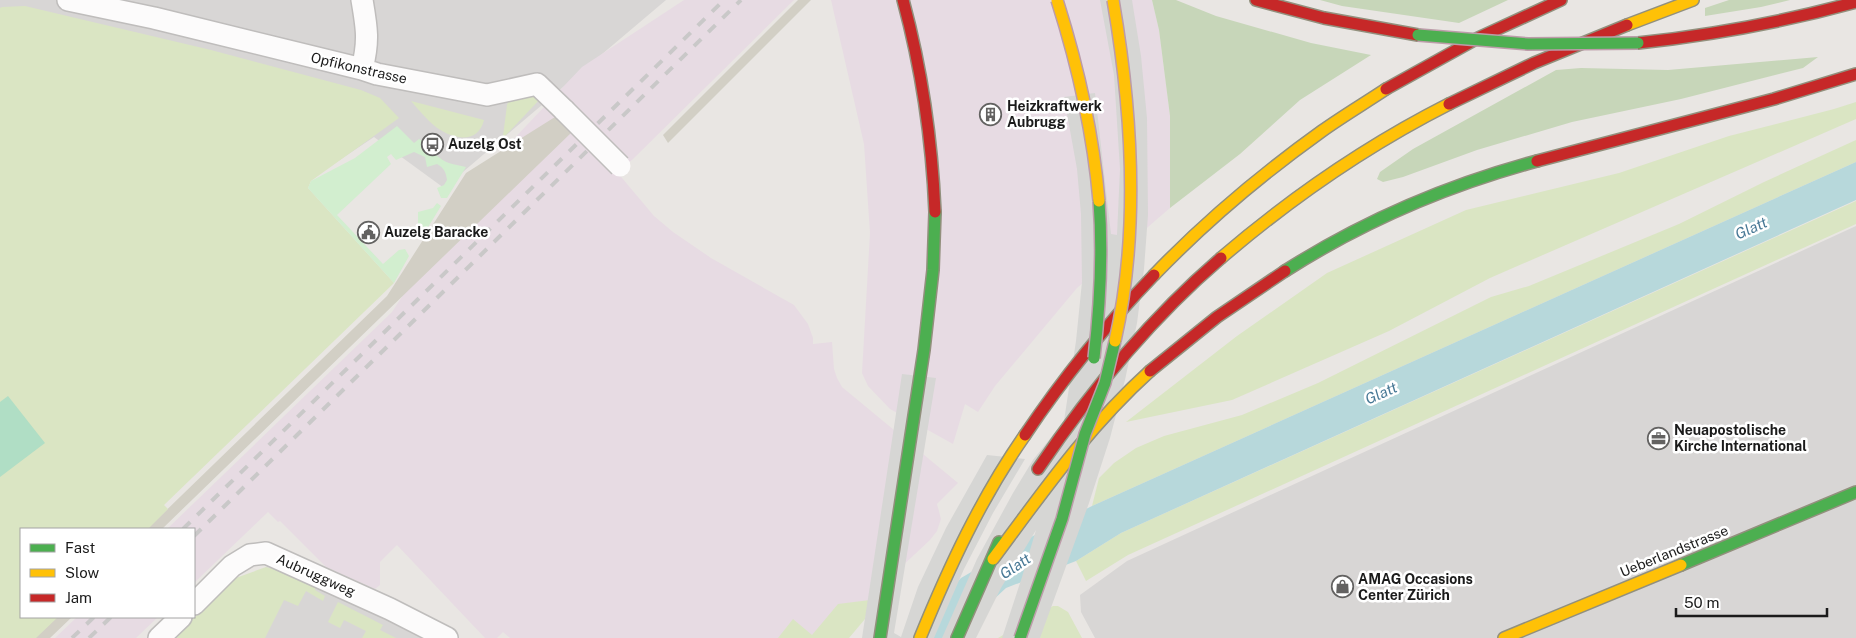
<svg xmlns="http://www.w3.org/2000/svg" width="1856" height="638" font-family="'Public Sans',sans-serif">
  <style>
    .residential { fill: #d8d6d5 }
    .industrial { fill: #e7dbe3 }
    .construction { fill: #d2cfc5 }
    .grass { fill: #dae5c3 }
    .forest { fill: #c7d6b9 }
    .park { fill: #d2eecf }
    .pitch { fill: #b0dec5 }
    .water { fill: #b7d8db }
    .pier { fill: #d6d6d4 }
    .lines { fill: none; stroke-linecap: round; stroke-linejoin: round }
    .street-casing { stroke: #bfbdbc; stroke-width: 24 }
    .fast-casing { stroke: #92907d; stroke-width: 14 }
    .slow-casing { stroke: #92907d; stroke-width: 14 }
    .jam-casing { stroke: #92907d; stroke-width: 14 }
    .street { stroke: #fcfbfb; stroke-width: 21 }
    .fast { stroke: #4caf50; stroke-width: 11 }
    .slow { stroke: #ffc107; stroke-width: 11 }
    .jam { stroke: #c62828; stroke-width: 11 }
    .rail { stroke: #c9c8c8; stroke-width: 4; stroke-dasharray: 10 10; stroke-linecap: butt }
    .street-bridge-casing { stroke: #bfbdbc; stroke-width: 24; stroke-linecap: butt }
    .fast-bridge-casing { stroke: #bc9ca9; stroke-width: 14; stroke-linecap: butt }
    .slow-bridge-casing { stroke: #bc9ca9; stroke-width: 14; stroke-linecap: butt }
    .street-bridge { stroke: #fcfbfb; stroke-width: 21 }
    .fast-bridge { stroke: #4caf50; stroke-width: 11 }
    .slow-bridge { stroke: #ffc107; stroke-width: 11 }
    .labels { text-anchor: middle; dominant-baseline: central; stroke-width: 5; stroke-linejoin: round; paint-order: stroke }
    .street-label { font-size: 14px; fill: #1b1b1b; stroke: #fff }
    .poi-label { font-size: 14px; font-weight: bold; fill: #1b1b1b; stroke: #fff; text-anchor: start }
    .water-label { font-size: 15px; font-style: italic; fill: #477895; stroke: #fff }
  </style>
  <rect width="100%" height="100%" fill="#e9e6e3"/>
  <!-- residential -->
  <path class="residential" d="M0,0h666l-222,188 -70,-51 -329,220 -24,172v88l-20,21z
    M1856,226v412h-761l-14,-26 -1,-17 47,-34z
    M266,567l39,11 122,60h-253z"/>
  <!-- industrial -->
  <path class="industrial" d="M684,0h110l-161,159 -16,13 37,44 19,16 38,26 83,47 14,19 5,14v6l19,-2 2,27 3,9 5,9 116,96 -21,21 4,15 -4,12 -7,9 -31,29 -29,31 -58,35 -34,3h-268l-7,-6 -6,6h-12l-88,-93 -17,17v23l-5,4 -49,-22 -46,-46 -2,1 -10,-10 -74,71v-54h-27l225,-217 96,-146 94,-99z
    M831,0h321l7,30 11,86v92l-93,80 -82,98 -17,26 -13,-8 -12,40 -63,-35 -22,-23 -6,-13 8,-140 -6,-89z
    M77,617h81l-22,21h-81z"/>
  <!-- construction -->
  <path class="construction" d="M798,0h13l-143,143 -5,-8z
    M555,117l16,16 -409,396h-15l240,-233 79,-123z
    M57,617h15l-22,21h-15z"/>
  <!-- grass -->
  <path class="grass" d="M25,6l186,44 150,40 19,8 19,20 -88,63 -3,7 86,95 -230,222 4,4 -20,20h-127v88h37l-22,21h-36v-630l2,-1z
    M532,89l10,8 -36,38 -3,1 4,-31 3,-8z
    M411,101l73,19c-6,25 -32,19 -48,7 -9,-7 -17,-17 -25,-26z
    M1856,102v17l-366,159 -101,53 -157,69 -106,22 111,-86 90,-63 139,-63 153,-37 110,-37 105,-27z
    M1856,140v22l-764,344 7,-28 15,-15 22,-15 28,-12 78,-21 76,-32 173,-86 38,-11 150,-62 85,-42z
    M1856,201v23l-728,331 -42,26 -10,-20 45,-28z
    M266,567l39,11 12,6 -2,6 10,6 -2,5 -17,-10 -8,15 -14,-6 -19,38h-91l59,-59z
    M870,600l-5,19 -16,19h-71l15,-19 19,16 26,-31z
    M338,602l45,23 -3,5 16,8h-34l4,-7 -22,-11 -4,8 -12,-6z
    M1053,606h5l10,6 14,26h-84z"/>
  <!-- forest -->
  <path class="forest" d="M1152,0h24l40,16 95,27 60,12 -71,45 -60,54 -70,54v-92l-11,-86z
    M1320,0h188l-49,23 -117,-17z
    M1729,0h61l-29,7 -56,9v-8z
    M1818,57l-15,11 -122,31 -109,23 -95,28 -74,27 -20,5 -6,-3 3,-7 33,-23 143,-79 25,-2 87,2z"/>
  <!-- park -->
  <path class="park" d="M397,126l17,17 5,-4c9,4 13,14 21,19 7,6 17,7 26,9l-19,31h-6l-4,-10 7,-3 3,-5c-1,-8 -3,-12 -10,-16l-10,3 -2,-10 -11,-5 -18,8 -5,-6 -4,3 4,7 -54,51 46,49 16,-14 6,-1 4,7 -15,27 -86,-95 3,-7 44,-23z
    M437,203l4,3 -19,31 -9,-4 5,-7v-14l15,-4z"/>
  <!-- pitch -->
  <path class="pitch" d="M8,396l37,47 -45,34v-75z"/>
  <!-- water -->
  <path class="water" d="M1856,162v38l-735,333 -45,28 -70,27 -54,50h-45l54,-60 72,-42 59,-30z"/>
  <!-- pier -->
  <path class="pier" d="M1100,0h32l9,56 6,62 1,97 -4,54 -7,54 -12,57 -15,58 -21,65 -49,135h-38l20,-61 14,-47 -35,58 -25,50h-34l35,-79 36,-66 20,-33 31,-39 12,-80 6,-59 -1,-68 -4,-45 -13,-72 31,-4 16,141 6,1 3,-66 -6,-94z
    M902,374l34,4 -42,255 7,4 17,-50 28,-59 41,-73 38,4 -32,54 -29,56 -30,69h-72z"/>
  <g class="lines">
    <defs>
      <path id="street" d="M68,0l86,18 208,51 15,5 110,21 50,-11 27,26
        M362,0c5,29 7,41 0,69
        M194,604l38,-38 18,-11 16,-2 124,56 57,29
        M159,638l22,-21"/>
      <path id="fast" d="M1285,271c77,-49 163,-86 252,-110
        M1681,565l175,-73
        M880,638l44,-288 9,-80 2,-58
        M957,638l42,-96"/>
      <path id="slow" d="M1627,25l66,-25
        M1221,258c70,-60 145,-112 228,-154
        M1154,275c51,-53 108,-101 168,-144 21,-15 43,-28 64,-42
        M993,559c49,-66 95,-132 157,-188
        M920,638c29,-71 61,-140 105,-203
        M1504,638l177,-73"/>
      <path id="jam" d="M903,0c19,70 29,140 32,212
        M1256,0l68,18 94,17
        M1638,43c74,-8 146,-21 218,-41
        M1386,89l92,-51 83,-38
        M1449,104l85,-41 93,-38
        M1537,161l237,-62 82,-25
        M1150,371l67,-54 68,-46
        M1025,435c39,-58 80,-109 129,-160
        M1038,469c52,-77 112,-150 183,-211"/>
    </defs>
    <!-- street casing -->
    <use href="#street" class="street-casing"/>
    <!-- fast casing -->
    <use href="#fast" class="fast-casing"/>
    <!-- slow casing -->
    <use href="#slow" class="slow-casing"/>
    <!-- jam casing -->
    <use href="#jam" class="jam-casing"/>
    <!-- street -->
    <use href="#street" class="street"/>
    <!-- fast -->
    <use href="#fast" class="fast"/>
    <!-- slow -->
    <use href="#slow" class="slow"/>
    <!-- jam -->
    <use href="#jam" class="jam"/>
    <!-- rail -->
    <path class="rail" d="M183,529l541,-529
      M194,536l547,-536
      M72,638l22,-21
      M89,638l22,-21"/>
    <defs>
      <path id="street-bridge" d="M564,110l56,56"/>
      <path id="fast-bridge" d="M1418,35l110,9 110,-1
        M1094,358c6,-52 9,-104 5,-157
        M1020,638l42,-119 23,-85 20,-51 10,-42"/>
      <path id="slow-bridge" d="M1057,0c21,66 36,132 42,201
        M1113,0c19,110 27,231 2,341"/>
    </defs>
    <!-- street-bridge casing -->
    <use href="#street-bridge" class="street-bridge-casing"/>
    <!-- fast-bridge casing -->
    <use href="#fast-bridge" class="fast-bridge-casing"/>
    <!-- slow-bridge casing -->
    <use href="#slow-bridge" class="slow-bridge-casing"/>
    <!-- street-bridge -->
    <use href="#street-bridge" class="street-bridge"/>
    <!-- fast-bridge -->
    <use href="#fast-bridge" class="fast-bridge"/>
    <!-- slow-bridge -->
    <use href="#slow-bridge" class="slow-bridge"/>
  </g>
  <!-- icons -->
  <defs>
    <symbol id="building-ring" viewBox="-11 -11 22 22"><circle r="9.5" fill="#fff" stroke="#636261" stroke-width="1.5"/><path d="M-4-6H4V6H1V3H-1V6H-4ZM-2.5-4.3h1.7v1.8h-1.7ZM.8-4.3h1.7v1.8H.8ZM-2.5-1h1.7V.8h-1.7ZM.8-1h1.7V.8H.8Z" fill="#636261"/></symbol>
    <symbol id="bus-ring" viewBox="-11 -11 22 22"><circle r="9.5" fill="#fff" stroke="#636261" stroke-width="1.5"/><path d="M-5-6H5V4H4V6H2V4H-2V6H-4V4H-5ZM-3.5-4V0h7V-4ZM-3.5 1.2v1.5H-2V1.2ZM2 1.2v1.5H3.5V1.2Z" fill="#636261"/></symbol>
    <symbol id="civic-ring" viewBox="-11 -11 22 22"><circle r="9.5" fill="#fff" stroke="#636261" stroke-width="1.5"/><path d="M-.6-6.5H3V-4.5H.6V-3L4-1V1h2V6H-6V1h2V-1L-.6-3ZM-1.2 2.5V6h2.4V2.5Z" fill="#636261"/></symbol>
    <symbol id="office-ring" viewBox="-11 -11 22 22"><circle r="9.5" fill="#fff" stroke="#636261" stroke-width="1.5"/><path d="M-6-3h4V-5.5h4V-3h4V5H-6ZM-1-4.5V-3h2v-1.5ZM-6 0V1H6V0Z" fill="#636261"/></symbol>
    <symbol id="shop-ring" viewBox="-11 -11 22 22"><circle r="9.5" fill="#fff" stroke="#636261" stroke-width="1.5"/><path d="M-5-2.5h2.3a2.7 3.5 0 0 1 5.4 0H5L5.5 6h-11ZM-1.5-2.5h3a1.5 2.3 0 0 0-3 0Z" fill="#636261"/></symbol>
  </defs>
  <g fill-rule="evenodd">
    <use href="#building-ring" x="978" y="102" width="25" height="25"/>
    <use href="#bus-ring" x="420" y="132" width="25" height="25"/>
    <use href="#civic-ring" x="356" y="220" width="25" height="25"/>
    <use href="#office-ring" x="1646" y="426" width="25" height="25"/>
    <use href="#shop-ring" x="1330" y="574" width="25" height="25"/>
  </g>
  <g class="labels">
    <!-- street labels -->
    <g class="street-label">
      <text transform="translate(359 68) rotate(13)">Opfikonstrasse</text>
      <text transform="translate(1674 551) rotate(-22)">Ueberlandstrasse</text>
      <text transform="translate(316 575) rotate(24)">Aubruggweg</text>
    </g>
    <!-- poi labels -->
    <g class="poi-label">
      <text x="1007" y="106">Heizkraftwerk<tspan x="1007" dy="16">Aubrugg</tspan></text>
      <text x="448" y="144">Auzelg Ost</text>
      <text x="384" y="232">Auzelg Baracke</text>
      <text x="1674" y="430">Neuapostolische<tspan x="1674" dy="16">Kirche International</tspan></text>
      <text x="1358" y="579">AMAG Occasions<tspan x="1358" dy="16">Center Zürich</tspan></text>
    </g>
    <!-- water labels -->
    <g class="water-label">
      <text transform="translate(1751 228) rotate(-24)">Glatt</text>
      <text transform="translate(1381 393) rotate(-24)">Glatt</text>
      <text transform="translate(1015 566) rotate(-34)">Glatt</text>
    </g>
  </g>
  <!-- legend -->
  <rect x="20" y="528" width="175" height="90" fill="#ffffff" stroke="#a4a4a4"/>
  <rect x="30" y="544" width="25" height="8" fill="#4caf50" stroke="#a4a4a4"/>
  <text x="65" y="553" font-size="15" fill="#1b1b1b">Fast</text>
  <rect x="30" y="569" width="25" height="8" fill="#ffc107" stroke="#a4a4a4"/>
  <text x="65" y="578" font-size="15" fill="#1b1b1b">Slow</text>
  <rect x="30" y="594" width="25" height="8" fill="#c62828" stroke="#a4a4a4"/>
  <text x="65" y="603" font-size="15" fill="#1b1b1b">Jam</text>
  <!-- scale -->
  <path d="M1676 608v8h151v-8" fill="none" stroke="#1b1b1b" stroke-width="2.5"/>
  <text x="1684" y="608" font-size="15" fill="#1b1b1b" stroke="#ffffff" stroke-width="4" paint-order="stroke">50 m</text>
</svg>
